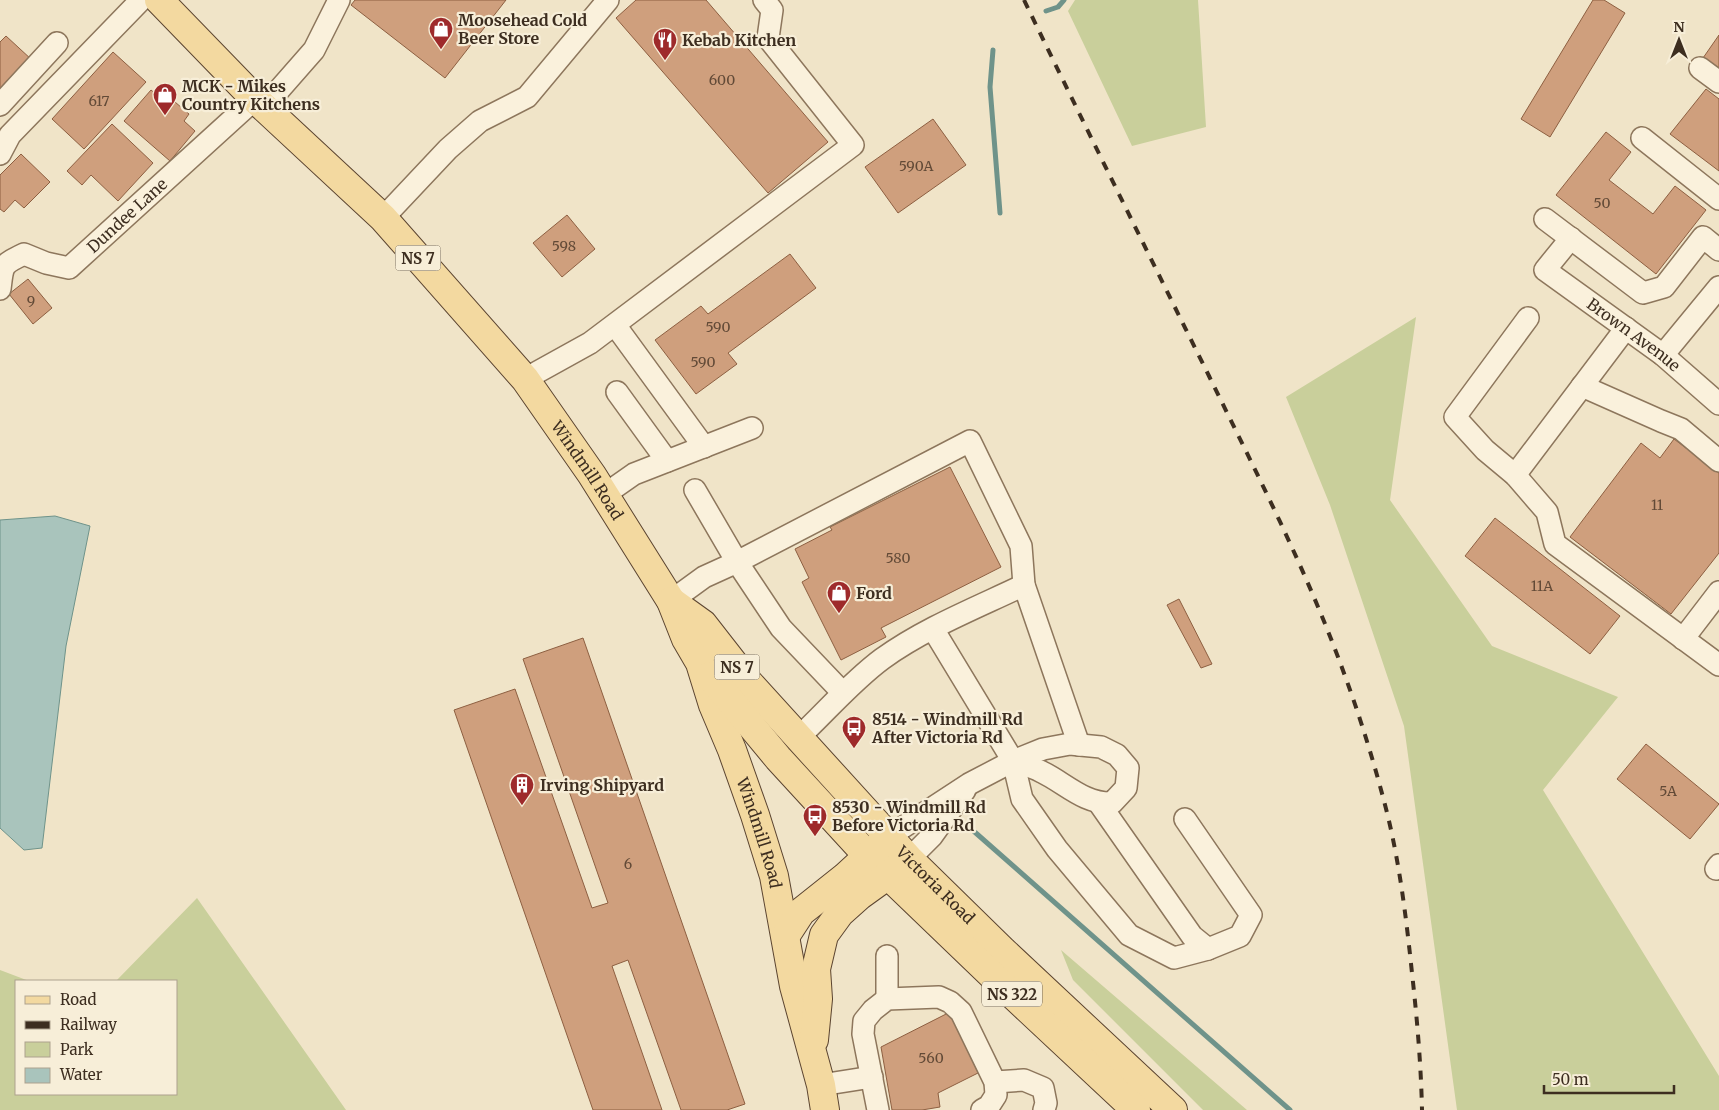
<svg xmlns="http://www.w3.org/2000/svg" width="1719" height="1110" font-family="Merriweather,serif">
  <style>
    .green { fill: #c9cf9b }
    .water { fill: #a9c4bc; stroke: #6f938a }
    .lines { fill: none; stroke-linecap: round; stroke-linejoin: round }
    .stream { stroke: #6f938a; stroke-width: 5 }
    .building { fill: #cf9f7d; stroke: #8d5f41 }
    .minor-casing { stroke: #8d765c; stroke-width: 24 }
    .major-casing { stroke: #5b4430; stroke-width: 30 }
    .minor { stroke: #faf1dc; stroke-width: 21 }
    .major { stroke: #f3d9a0; stroke-width: 28 }
    .rail { stroke: #3d2e20; stroke-width: 4; stroke-dasharray: 9 9; stroke-linecap: butt }
    .labels { text-anchor: middle; dominant-baseline: central; stroke-width: 4.5; stroke-linejoin: round; paint-order: stroke }
    .number-label { font-size: 14px; fill: #624a37 }
    .shield { fill: #f7eed8; stroke: #756857; stroke-width: 1 }
    .shield-label { font-size: 15px; font-weight: bold; fill: #3d2e20 }
    .poi-label { font-size: 16px; font-weight: bold; fill: #3d2e20; stroke: #f7eed8; text-anchor: start }
    .street-label { font-size: 16px; fill: #3d2e20; stroke: #f7eed8 }
  </style>
  <rect width="100%" height="100%" fill="#f0e4c8"/>
  <!-- green -->
  <path class="green" d="M1075,0h123l8,127 -74,19 -64,-135z
    M1416,317l-26,183 102,146 126,51 -75,93 176,286v34h-262l-53,-384 -74,-221 -44,-108z
    M197,898l149,212h-346v-140l29,11h-13v113h160v-113h-60z
    M1061,950l186,160h-44l-130,-130z"/>
  <!-- water -->
  <path class="water" d="M55,516l35,10 -24,120 -24,202 -18,2 -24,-22v-308z"/>
  <g class="lines">
    <!-- stream -->
    <path class="stream" d="M1046,11l12,-4 6,-7
      M993,50l-3,37 10,126
      M969,827l321,283"/>
  </g>
  <!-- building -->
  <path class="building" d="M355,0h151l-61,78 -94,-73z
    M636,0h70l122,142 -60,51 -152,-175z
    M1593,0h11l21,13 -75,124 -29,-18z
    M1719,35v34l-16,-11z
    M6,36l26,24 -32,34v-52z
    M113,52l33,30 -62,67 -32,-30z
    M1706,89l13,10v72l-49,-37z
    M151,90l13,11 4,-5 21,18 -5,7 11,10 -25,30 -46,-40z
    M933,119l33,46 -68,48 -33,-46z
    M112,124l41,39 -35,38 -27,-26 -9,10 -15,-14z
    M1606,132l25,20 -22,28 44,34 22,-28 31,24 -50,64 -100,-79z
    M21,154l29,28 -26,26 -9,-8 -11,12 -4,-3v-34z
    M567,215l28,34 -33,28 -29,-34z
    M790,254l26,34 -88,65 9,11 -41,30 -41,-54 46,-34 7,8z
    M28,279l24,29 -19,16 -24,-30z
    M1674,439l45,34v80l-48,61 -101,-77 71,-94 19,15z
    M950,467l51,100 -120,61 5,9 -45,23 -39,-78 7,-4 -14,-29 37,-19 -2,-3z
    M1495,518l125,98 -30,38 -125,-98z
    M1179,599l33,65 -11,4 -34,-63z
    M583,638l162,466 -18,6h-46l-53,-150 -16,6 50,144h-69l-139,-400 61,-21 77,219 16,-5 -85,-244z
    M1646,744l73,60 -29,35 -73,-60z
    M954,1010l30,60 -46,23 2,14 -18,3h-30l-11,-63z"/>
  <g class="lines">
    <defs>
      <g id="minor">
        <path d="M1700,68l19,14"/>
        <path d="M0,105l57,-62"/>
        <path d="M264,107l50,-57 25,-50"/>
        <path d="M1642,138l77,61"/>
        <path d="M0,154l10,-19 131,-135"/>
        <path d="M383,218l65,-69 32,-28 47,-24 81,-97"/>
        <path d="M1545,219l98,74 21,-6 39,-50 16,13"/>
        <path id="s1" d="M1571,238l-26,32 118,85 56,49"/>
        <path id="s2" d="M0,289c3,-24 1,-24 24,-35l22,9 23,5 186,-169"/>
        <path d="M1528,318l-73,99 30,33 30,25 32,37 8,32 164,121"/>
        <path d="M615,325l89,122"/>
        <path d="M1663,355l56,-68"/>
        <path d="M525,379l65,-36 263,-198 -85,-107 4,-28 -8,-10"/>
        <path d="M1582,386l79,35 20,8 38,32"/>
        <path d="M617,392l50,69"/>
        <path d="M1515,475l111,-147"/>
        <path d="M695,490l42,72 44,66 62,65"/>
        <path d="M604,495l30,-21 118,-46"/>
        <path d="M671,601l33,-24 33,-15 233,-121 51,105 3,39 55,160"/>
        <path d="M933,629l80,132 9,38 35,50 72,86 45,23 34,-9"/>
        <path d="M1683,639l36,-47"/>
        <path d="M798,738c28,-26 53,-56 84,-79 43,-31 94,-51 142,-74"/>
        <path d="M1099,803l93,133 16,13 32,-13 11,-21 -66,-96"/>
        <path d="M888,837l81,-53 44,-23 30,-12 27,-5 31,3 16,8 11,13 -2,20 -14,15c-28,1 -47,-20 -70,-31 -9,-5 -20,-8 -29,-11"/>
        <path d="M909,859l23,-23 33,-46"/>
        <path d="M1716,869l3,-4"/>
        <path d="M887,956v43"/>
        <path d="M995,1082l29,-2 19,8 3,15 -2,7"/>
        <path d="M821,1085l51,-8"/>
        <path d="M878,1110l-15,-76 1,-13 9,-11 14,-11 52,-2 11,5 11,10 34,70 1,13 -7,11 -7,4"/>
      </g>
      <g id="major">
        <path id="s3" d="M159,0l96,99 128,119 142,161 67,96 79,126 15,38 14,24 13,42 19,45 23,65 19,61 20,110 27,99 4,25"/>
        <path id="s4" d="M671,601l32,23 46,59 160,176 94,92 170,159"/>
        <path d="M710,676l68,82 90,98 129,124 139,130"/>
        <path d="M786,935l15,-23 44,-35 37,-34"/>
        <path d="M814,1040l4,-41 -2,-30 8,-34 16,-22 19,-17 43,-31"/>
      </g>
    </defs>
    <!-- minor casing -->
    <use href="#minor" class="minor-casing"/>
    <!-- major casing -->
    <use href="#major" class="major-casing"/>
    <!-- minor -->
    <use href="#minor" class="minor"/>
    <!-- major -->
    <use href="#major" class="major"/>
    <!-- rail -->
    <path class="rail" d="M1024,0c61,126 123,251 185,376 48,98 99,197 136,300 15,41 28,83 39,125 15,56 22,115 28,172 5,45 9,91 10,137"/>
  </g>
  <!-- icons -->
  <defs>
    <symbol id="shop-pin" viewBox="-11 -11 22 30"><path d="M0 17L-7.5 6A9.5 9.5 0 1 1 7.5 6Z" fill="#9e2a2b" stroke="#f7eed8"/><path d="M-5-2.5h2.3a2.7 3.5 0 0 1 5.4 0H5L5.5 6h-11ZM-1.5-2.5h3a1.5 2.3 0 0 0-3 0Z" fill="#fff"/></symbol>
    <symbol id="restaurant-pin" viewBox="-11 -11 22 30"><path d="M0 17L-7.5 6A9.5 9.5 0 1 1 7.5 6Z" fill="#9e2a2b" stroke="#f7eed8"/><path d="M-5-6h1v4h1v-4h1v4h1v-4h1v5L-1.5 .5V6h-2V.5L-5-1ZM5-6V6H3V1.5H1.5Q1.5-4 5-6Z" fill="#fff"/></symbol>
    <symbol id="bus-pin" viewBox="-11 -11 22 30"><path d="M0 17L-7.5 6A9.5 9.5 0 1 1 7.5 6Z" fill="#9e2a2b" stroke="#f7eed8"/><path d="M-5-6H5V4H4V6H2V4H-2V6H-4V4H-5ZM-3.5-4V0h7V-4ZM-3.5 1.2v1.5H-2V1.2ZM2 1.2v1.5H3.5V1.2Z" fill="#fff"/></symbol>
    <symbol id="building-pin" viewBox="-11 -11 22 30"><path d="M0 17L-7.5 6A9.5 9.5 0 1 1 7.5 6Z" fill="#9e2a2b" stroke="#f7eed8"/><path d="M-4-6H4V6H1V3H-1V6H-4ZM-2.5-4.3h1.7v1.8h-1.7ZM.8-4.3h1.7v1.8H.8ZM-2.5-1h1.7V.8h-1.7ZM.8-1h1.7V.8H.8Z" fill="#fff"/></symbol>
  </defs>
  <g fill-rule="evenodd">
    <use href="#shop-pin" x="427" y="15" width="28" height="38"/>
    <use href="#restaurant-pin" x="651" y="26" width="28" height="38"/>
    <use href="#shop-pin" x="151" y="81" width="28" height="38"/>
    <use href="#shop-pin" x="825" y="579" width="28" height="38"/>
    <use href="#bus-pin" x="840" y="714" width="28" height="38"/>
    <use href="#building-pin" x="508" y="771" width="28" height="38"/>
    <use href="#bus-pin" x="801" y="802" width="28" height="38"/>
  </g>
  <g class="labels">
    <!-- number labels -->
    <g class="number-label">
      <text x="722" y="80">600</text>
      <text x="99" y="101">617</text>
      <text x="916" y="166">590A</text>
      <text x="1602" y="203">50</text>
      <text x="564" y="246">598</text>
      <text x="31" y="301">9</text>
      <text x="718" y="327">590</text>
      <text x="703" y="362">590</text>
      <text x="1657" y="505">11</text>
      <text x="898" y="558">580</text>
      <text x="1542" y="586">11A</text>
      <text x="1668" y="791">5A</text>
      <text x="628" y="864">6</text>
      <text x="931" y="1058">560</text>
    </g>
    <!-- shield labels -->
    <g class="shield">
      <rect x="395.5" y="245.5" width="45" height="25" rx="4"/>
      <rect x="714.5" y="654.5" width="45" height="25" rx="4"/>
      <rect x="982" y="981.5" width="60" height="25" rx="4"/>
    </g>
    <g class="shield-label">
      <text x="418" y="258">NS 7</text>
      <text x="737" y="667">NS 7</text>
      <text x="1012" y="994">NS 322</text>
    </g>
    <!-- poi labels -->
    <g class="poi-label">
      <text x="458" y="20">Moosehead Cold<tspan x="458" dy="18">Beer Store</tspan></text>
      <text x="682" y="40">Kebab Kitchen</text>
      <text x="182" y="86">MCK - Mikes<tspan x="182" dy="18">Country Kitchens</tspan></text>
      <text x="856" y="593">Ford</text>
      <text x="872" y="719">8514 - Windmill Rd<tspan x="872" dy="18">After Victoria Rd</tspan></text>
      <text x="540" y="785">Irving Shipyard</text>
      <text x="832" y="807">8530 - Windmill Rd<tspan x="832" dy="18">Before Victoria Rd</tspan></text>
    </g>
    <!-- street labels -->
    <g class="street-label">
      <text stroke="none"><textPath href="#s2" startOffset="172">Dundee Lane</textPath></text>
      <text stroke="none"><textPath href="#s1" startOffset="151">Brown Avenue</textPath></text>
      <text stroke="none"><textPath href="#s3" startOffset="638">Windmill Road</textPath></text>
      <text stroke="none"><textPath href="#s3" startOffset="1042">Windmill Road</textPath></text>
      <text stroke="none"><textPath href="#s4" startOffset="389">Victoria Road</textPath></text>
    </g>
  </g>
  <!-- legend -->
  <rect x="15" y="980" width="162" height="115" fill="#f7eed8" stroke="#ada18e"/>
  <rect x="25" y="996" width="25" height="8" fill="#f3d9a0" stroke="#ada18e"/>
  <text x="60" y="1005" font-size="15" fill="#3d2e20">Road</text>
  <rect x="25" y="1021" width="25" height="8" fill="#3d2e20" stroke="#ada18e"/>
  <text x="60" y="1030" font-size="15" fill="#3d2e20">Railway</text>
  <rect x="25" y="1042" width="25" height="15" fill="#c9cf9b" stroke="#ada18e"/>
  <text x="60" y="1055" font-size="15" fill="#3d2e20">Park</text>
  <rect x="25" y="1068" width="25" height="15" fill="#a9c4bc" stroke="#ada18e"/>
  <text x="60" y="1080" font-size="15" fill="#3d2e20">Water</text>
  <!-- north arrow -->
  <g transform="translate(1679 40)" stroke="#f7eed8" stroke-width="4" paint-order="stroke">
  <path d="M0-4L9 19L0 12L-9 19Z" fill="#3d2e20"/>
  <text y="-8" font-size="14" font-weight="bold" text-anchor="middle" fill="#3d2e20">N</text>
  </g>
  <!-- scale -->
  <path d="M1544 1085v8h130v-8" fill="none" stroke="#3d2e20" stroke-width="2.5"/>
  <text x="1552" y="1085" font-size="15" fill="#3d2e20" stroke="#f7eed8" stroke-width="4" paint-order="stroke">50 m</text>
</svg>
